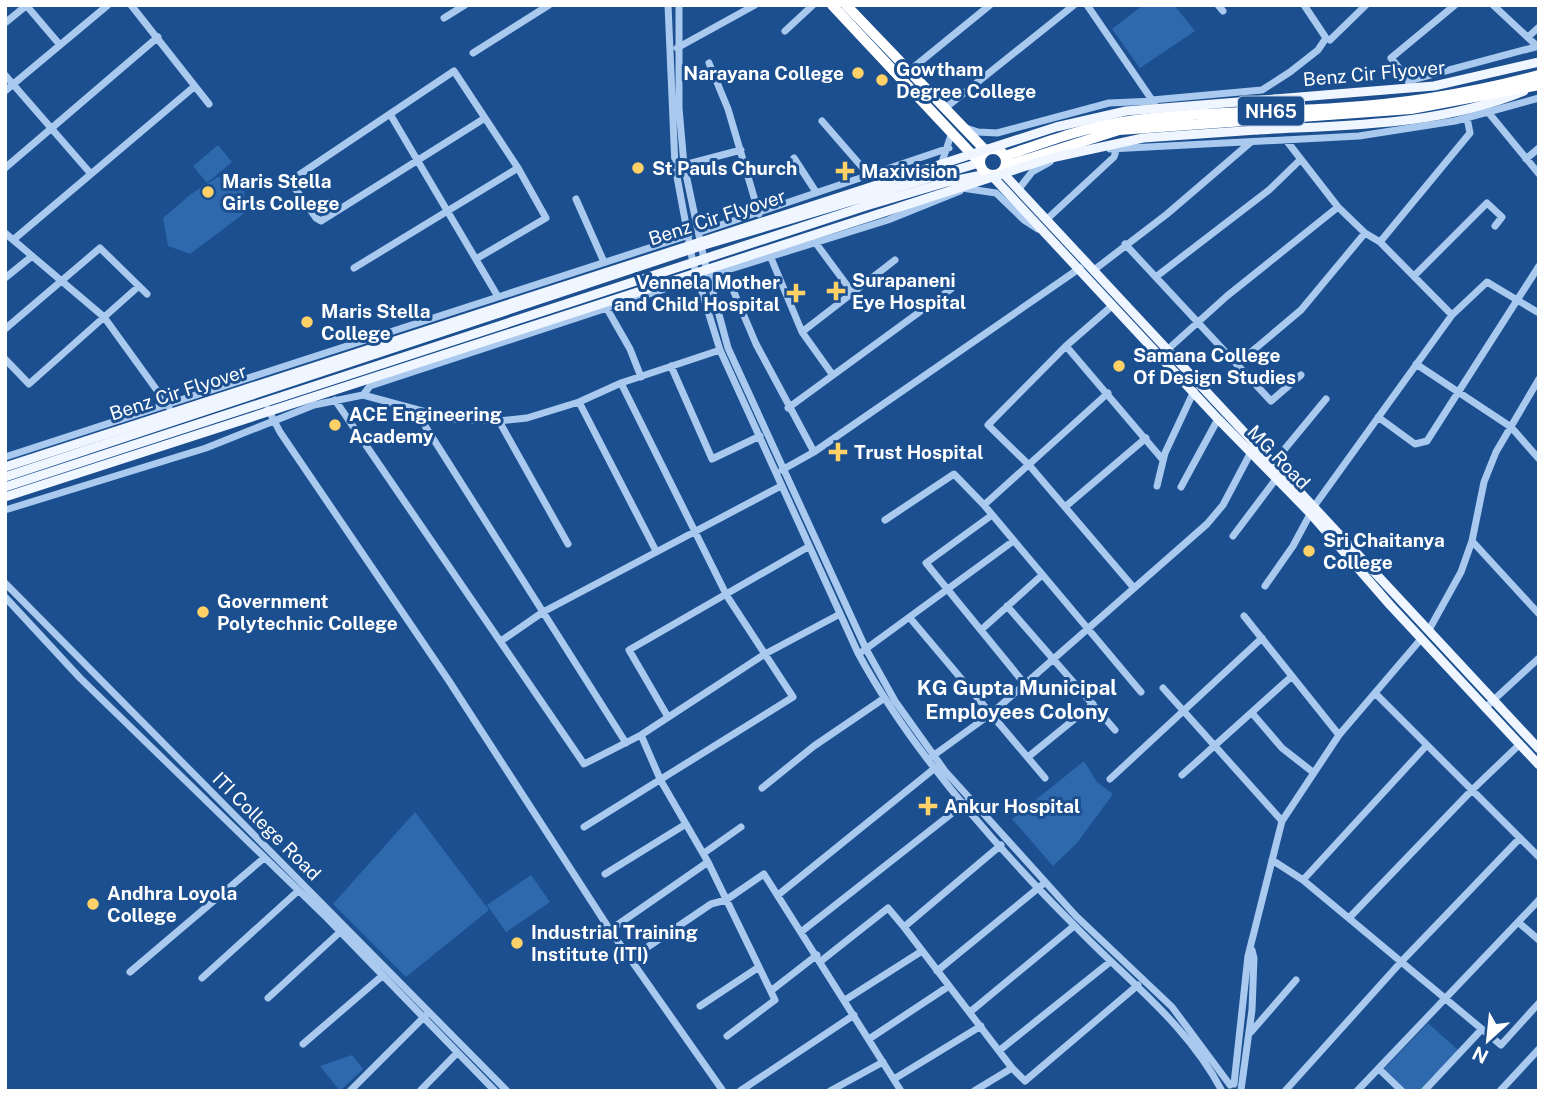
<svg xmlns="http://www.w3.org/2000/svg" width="1544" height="1096" font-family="'Public Sans',sans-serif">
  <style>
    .green { fill: #2e69ad }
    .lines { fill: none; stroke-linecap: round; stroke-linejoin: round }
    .minor { stroke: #a9c9ee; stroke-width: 7 }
    .major { stroke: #f0f6ff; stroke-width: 9 }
    .highway { stroke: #fff; stroke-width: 10 }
    .major-bridge { stroke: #f0f6ff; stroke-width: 9 }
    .poi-dot { fill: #ffd166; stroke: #1b4f8f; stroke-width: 2.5 }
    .labels { text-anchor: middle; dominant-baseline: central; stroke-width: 6; stroke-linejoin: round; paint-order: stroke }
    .shield { fill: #1b4f8f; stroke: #bbcadd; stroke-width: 2 }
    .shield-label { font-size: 18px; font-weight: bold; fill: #fff }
    .poi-label { font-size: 19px; font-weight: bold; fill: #fff; stroke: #1b4f8f; text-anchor: start }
    .street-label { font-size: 19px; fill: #fff; stroke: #1b4f8f }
    .neighbourhood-label { font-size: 21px; font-weight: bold; fill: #fff; stroke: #1b4f8f }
  </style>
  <rect width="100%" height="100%" fill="#1b4f8f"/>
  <!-- green -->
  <path class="green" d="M1143,5h31l21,26 -55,37 -28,-39z
    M218,145l14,17 -25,21 -14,-17z
    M218,177h19l7,12 2,23 -56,42 -22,-8 -5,-28 28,-24z
    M1084,761l13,21 16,12 -36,49 -24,23 -41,-47z
    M415,812l74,98 -83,67 -73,-73z
    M531,875l19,27 -44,30 -19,-27z
    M1428,1023l30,27 -39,41h-14l-22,-21z
    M352,1055l11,14 -23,22 -20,-25z"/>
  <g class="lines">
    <!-- minor -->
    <path class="minor" d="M26,5l34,40
      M131,5l78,99
      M668,5l7,161 18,97 27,87 138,303c53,98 140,196 219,275 51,53 110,96 145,163
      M679,5v103l5,57 20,94 24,89 138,301 29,52 50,70 131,145 96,91 58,78
      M1087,5l65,95 110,-10 28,-18 28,-22 8,-12 -22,-33
      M1218,5l5,6
      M1493,5l44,41
      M444,18l21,-13
      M5,23l22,-18
      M785,31l28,-26
      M1528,37l11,-10
      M1330,40l36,-35
      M677,48l78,-43
      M473,53l76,-48
      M709,63l19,46 31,105
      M909,71l81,-66
      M5,75l86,99
      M1408,79l-17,-21 64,-53
      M1408,81l131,-35
      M5,91l103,-86
      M944,109l130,-104
      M1488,112l51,-14
      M390,114l107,181
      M822,121l46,53
      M966,128l12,4 19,1 112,-30 46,-2
      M1110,149l249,-13 96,-15 33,-9 51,62
      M794,158l22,34
      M1526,159l13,-11
      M684,165l57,-15
      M941,165l11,-33
      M5,168l153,-131
      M962,188l34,5 28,27 14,9
      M1018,190l14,-18 18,-10
      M576,199l28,63
      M1046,220l68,-63 3,-9
      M700,232l249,-84
      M5,233l99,84 65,90
      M13,240l182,-154
      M815,242l37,50
      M1380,242l90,-109 -3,-15
      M1125,244l146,157 30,-26
      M771,258l31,74 30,42
      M476,259l70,-41 -28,-50 -64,-97 -164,110 26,37 5,3 164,-103
      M354,268l164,-100
      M1094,270l73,-56 84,-72
      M725,271l31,73 58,108
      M708,276l180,-56 72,-29
      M1157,276l112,-86 31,-30
      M1414,276l73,-73 15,14 -7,9
      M5,278l26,-21
      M1113,305l-47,41 -78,79 41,40 105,123
      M606,307l24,42 11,28
      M1452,315l35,-33 52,31
      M5,329l95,-81 47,46
      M802,332l93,-72
      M1066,346l97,114
      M1166,351l61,-55 111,-89
      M5,359l24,25 110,-98
      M1237,364l64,-54 64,-77
      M1416,364l95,63 28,32
      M671,366l41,93 48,-23
      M363,395l7,-9 328,-108
      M335,400l249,364 57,-29 124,-81 75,-40
      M579,402l77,149
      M788,408l163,-119
      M268,409l12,23 169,249 161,249 113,161
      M415,410l211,333
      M1378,417l37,27 12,-3 112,-175
      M499,421l69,123
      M5,457l684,-222
      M1274,462l52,-63
      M782,470l32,-18 266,-184
      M1157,486l8,-33 29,-62
      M1181,487l37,-68
      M984,505l124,-112
      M1065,507l81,-69
      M5,510l201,-62 108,-43 49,-10 89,24 47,2 28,-3 52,-16 42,-19 99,-33
      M992,515l-66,48 98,120
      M885,520l69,-46 30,31 157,187
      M1233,536l43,-57
      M1472,541l67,73
      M5,583l502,508
      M1265,586l28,-40 22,-41 137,-190 -72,-73 -15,-9 -27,-26 -52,-67
      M5,597l75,81 247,240 168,173
      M1007,606l108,124
      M1244,616l95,119
      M910,618l135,160
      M1430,628l31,-56 11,-31 12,-59 12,-30 43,-73
      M981,630l60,-54
      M501,641l42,-29 238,-126
      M863,651l149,-109
      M1163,688l119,133
      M1376,694l163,163
      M1485,708l54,-50
      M1252,713l30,35 32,25
      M668,717l-39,-67 179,-103
      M641,735l20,46 47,81 67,138 -48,36
      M1028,757l65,-53
      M930,758l62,-45 215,-189 16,-19 28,-53
      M1182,775l110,-99
      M1110,779l152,-141
      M762,788l52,-42 69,-47
      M584,827l209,-130 -66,-101 -106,-213
      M1001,845l-97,82 108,141 13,13 113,-96
      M704,853l37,-26
      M1272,860l31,20 198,165 38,-42
      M605,874l81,-50
      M1303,880l124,-135
      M778,895l157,-127
      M1349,918l123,-128 48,-46
      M1518,922l21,18
      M610,930l98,-68
      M801,932l164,-129
      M630,959l81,-55 15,-4 38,-26 137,217
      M821,961l67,-53 16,19
      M937,971l105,-86
      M130,972l134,-114
      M202,978l96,-87
      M772,990l45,-35
      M268,998l72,-66
      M845,1000l77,-49
      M700,1006l59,-39
      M970,1012l104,-86
      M1251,1032l45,-52
      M869,1039l80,-53
      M303,1044l79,-68
      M1000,1050l110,-88
      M1379,1069l23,22
      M894,1079l87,-53
      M1234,1084l14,-128 34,-135 57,-86 82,-96
      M1241,1090l11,-80 2,-52 -2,-8
      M350,1091l76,-76
      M420,1091l37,-38
      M740,1091l114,-76
      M830,1091l53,-29
      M974,1091l38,-23
      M1285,1091l116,-129 119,-124
      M1357,1091l182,-191
      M1424,1091l58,-62
      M1500,1091l39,-42"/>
    <!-- major -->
    <path class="major" d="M1275,99l159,-13 105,-24
      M1257,130c90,-5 182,-4 267,-39
      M1002,172l537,577
      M992,176l226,243 92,94 80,92 149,160
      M5,477l696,-231 278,-83
      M5,487l861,-281 81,-24 40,-8"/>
    <!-- highway -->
    <path class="highway" d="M832,5l147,157
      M846,5l140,146
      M980 162a13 13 0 1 1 26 0a13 13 0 1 1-26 0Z
      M1005,156c38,-13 77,-28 117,-34 70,-11 142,-9 213,-14 69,-4 137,-15 204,-33
      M1006,166l113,-36 292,-21 128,-24"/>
    <!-- major-bridge -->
    <path class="major-bridge" d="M5,467l1051,-340 70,-16 149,-12
      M5,497l1046,-339 92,-20 114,-8"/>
  </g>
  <!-- markers -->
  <g class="poi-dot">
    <circle cx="858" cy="73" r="7"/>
    <circle cx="882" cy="80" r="7"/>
    <circle cx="638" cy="168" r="7"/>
    <path d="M841.5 160.5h7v7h7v7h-7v7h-7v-7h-7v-7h7z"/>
    <circle cx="208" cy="192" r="7"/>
    <path d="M832.5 280.5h7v7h7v7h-7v7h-7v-7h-7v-7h7z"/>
    <path d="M792.5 282.5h7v7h7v7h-7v7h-7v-7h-7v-7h7z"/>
    <circle cx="307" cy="322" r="7"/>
    <circle cx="1119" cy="366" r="7"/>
    <circle cx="335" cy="425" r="7"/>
    <path d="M834.5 441.5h7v7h7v7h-7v7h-7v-7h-7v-7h7z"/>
    <circle cx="1309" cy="551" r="7"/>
    <circle cx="203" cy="612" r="7"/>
    <path d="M924.5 795.5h7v7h7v7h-7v7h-7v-7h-7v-7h7z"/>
    <circle cx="93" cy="904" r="7"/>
    <circle cx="517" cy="943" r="7"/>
  </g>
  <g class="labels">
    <!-- shield labels -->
    <rect class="shield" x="1238" y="96.5" width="66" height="29" rx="5"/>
    <g class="shield-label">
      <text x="1271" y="111">NH65</text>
    </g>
    <!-- poi labels -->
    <g class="poi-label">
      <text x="896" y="69">Gowtham<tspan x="896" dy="22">Degree College</tspan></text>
      <text x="844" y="73" text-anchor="end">Narayana College</text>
      <text x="652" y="168">St Pauls Church</text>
      <text x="861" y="171">Maxivision</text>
      <text x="222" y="181">Maris Stella<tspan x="222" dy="22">Girls College</tspan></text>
      <text x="852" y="280">Surapaneni<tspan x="852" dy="22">Eye Hospital</tspan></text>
      <text x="780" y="282" text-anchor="end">Vennela Mother<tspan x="780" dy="22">and Child Hospital</tspan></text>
      <text x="321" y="311">Maris Stella<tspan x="321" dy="22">College</tspan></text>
      <text x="1133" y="355">Samana College<tspan x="1133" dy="22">Of Design Studies</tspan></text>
      <text x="349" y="414">ACE Engineering<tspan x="349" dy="22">Academy</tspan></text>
      <text x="854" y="452">Trust Hospital</text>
      <text x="1323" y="540">Sri Chaitanya<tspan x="1323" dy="22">College</tspan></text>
      <text x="217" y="601">Government<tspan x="217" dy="22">Polytechnic College</tspan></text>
      <text x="944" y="806">Ankur Hospital</text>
      <text x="107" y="893">Andhra Loyola<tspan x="107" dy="22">College</tspan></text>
      <text x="531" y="932">Industrial Training<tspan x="531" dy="22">Institute (ITI)</tspan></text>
    </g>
    <!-- street labels -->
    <g class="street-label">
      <text transform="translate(1374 73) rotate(-5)">Benz Cir Flyover</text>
      <text transform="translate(717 217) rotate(-18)">Benz Cir Flyover</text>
      <text transform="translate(178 392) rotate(-18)">Benz Cir Flyover</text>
      <text transform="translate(1279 457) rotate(46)">MG Road</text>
      <text transform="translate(267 826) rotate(45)">ITI College Road</text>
    </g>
    <!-- neighbourhood labels -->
    <g class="neighbourhood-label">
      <text x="1017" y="687">KG Gupta Municipal<tspan x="1017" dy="24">Employees Colony</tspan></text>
    </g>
  </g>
  <!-- border -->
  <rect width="1544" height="1096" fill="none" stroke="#ffffff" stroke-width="14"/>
  <!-- north arrow -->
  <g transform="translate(1488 1040) rotate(207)" stroke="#1b4f8f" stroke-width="5" paint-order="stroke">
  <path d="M0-5L12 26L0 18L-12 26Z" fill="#ffffff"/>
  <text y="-10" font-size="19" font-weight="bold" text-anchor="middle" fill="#ffffff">N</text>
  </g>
</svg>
